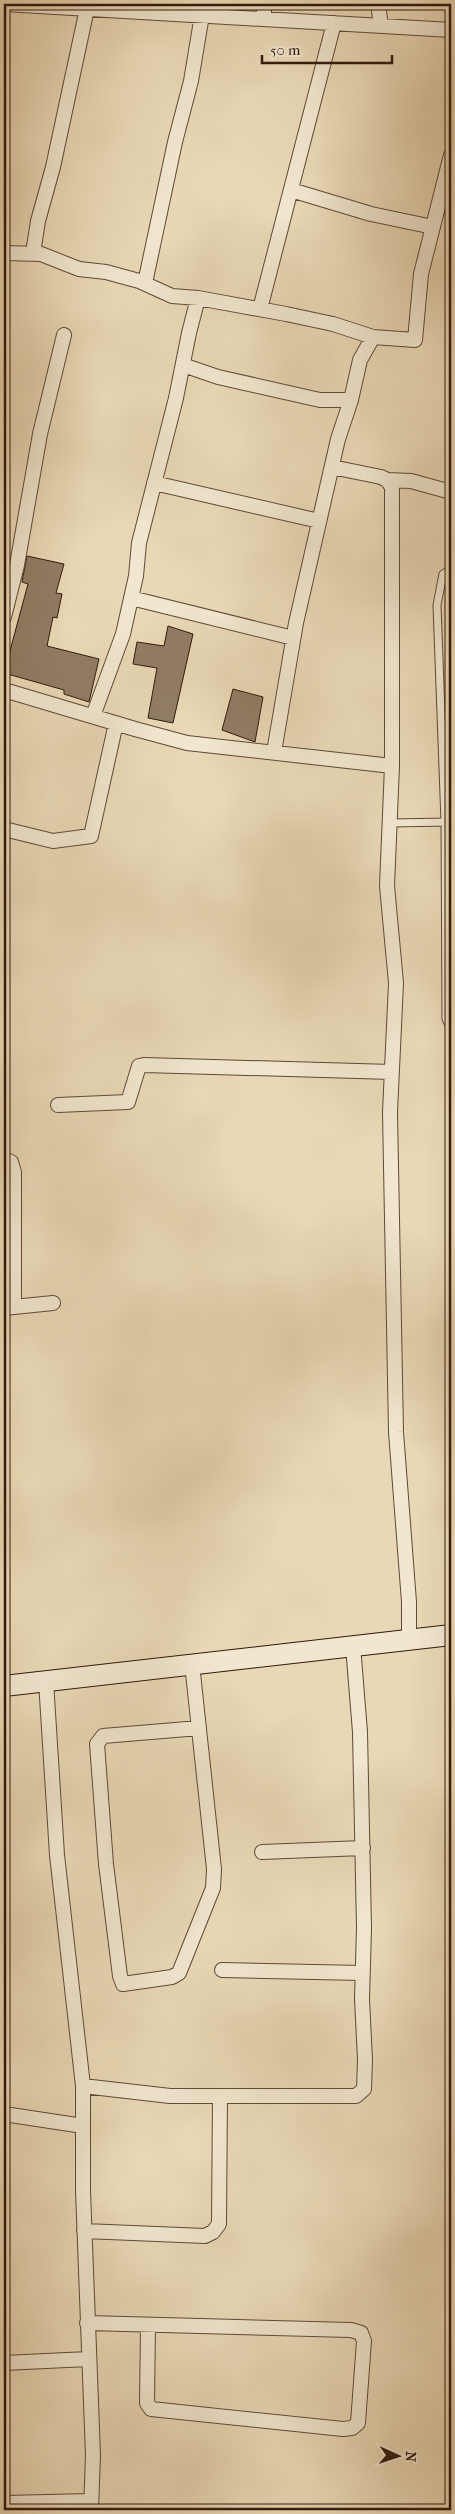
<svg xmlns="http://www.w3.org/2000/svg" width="455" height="2514" font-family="'IM FELL French Canon',serif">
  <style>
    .building { fill: #917c65; stroke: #31190e }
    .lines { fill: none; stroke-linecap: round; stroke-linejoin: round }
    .lane-casing { stroke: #5f4938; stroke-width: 9 }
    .street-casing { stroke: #5f4938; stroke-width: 16 }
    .secondary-casing { stroke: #31190e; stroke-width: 22 }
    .lane { stroke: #f1e6cf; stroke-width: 7 }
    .street { stroke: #f1e6cf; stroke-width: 14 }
    .secondary { stroke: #f1e6cf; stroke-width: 20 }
  </style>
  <rect width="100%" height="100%" fill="#e9d8b5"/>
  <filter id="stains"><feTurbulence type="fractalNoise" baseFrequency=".004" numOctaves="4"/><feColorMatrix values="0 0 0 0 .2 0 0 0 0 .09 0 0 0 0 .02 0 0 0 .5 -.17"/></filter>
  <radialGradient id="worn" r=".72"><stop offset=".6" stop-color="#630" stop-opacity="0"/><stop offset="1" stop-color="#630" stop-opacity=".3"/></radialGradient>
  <!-- building -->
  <path class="building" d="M27,556l37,8 -8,29 6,1 -5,24 -4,-1 -6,29 52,13 -10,43 -25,-8v-4l-60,-17 24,-89 -6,-2z
    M168,626l25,8 -20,89 -25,-5 9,-50 -24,-4 4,-22 27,4z
    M233,689l30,8 -8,45 -33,-12z"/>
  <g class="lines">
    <defs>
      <path id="lane" d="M451,569l-8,5 -6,31 8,217 1,197 5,10
        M389,823l62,-1"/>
      <path id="street" d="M4,4l447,26
        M264,4v15
        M378,4l3,22
        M291,190l80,24 62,13
        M4,253l37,1 38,15 27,3 33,9 33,15 26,2 88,16 47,10 40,13 42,3 6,-66 30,-119
        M33,253l5,-32 15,-54 35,-163
        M145,283l30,-141 16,-61 11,-66
        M260,309l74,-286
        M183,365l35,12 102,23h31
        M332,467l49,10 6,3 5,7v279
        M387,480l24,1 40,11
        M154,483l165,38
        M131,598l162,40
        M4,617l13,-52 23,-131 24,-99
        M4,690l131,39 52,14 205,23 -5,120 9,97 -6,129 6,320 13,170v37
        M93,716l30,-82 13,-58 3,-33 37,-145 13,-65 9,-35
        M274,752l22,-129 42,-184 13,-39 9,-40 13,-23
        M4,829l49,12 38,-5 25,-113
        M58,1105l70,-3 11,-36 5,-1 248,7
        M4,1159l7,3 3,10v135
        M4,1308l49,-5
        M192,1664l22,205 -1,19 -34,85 -7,4 -49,7 -3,-8 -14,-112 -9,-120 6,-8 96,-8
        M46,1681l11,174 26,231v105l10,264 -2,55
        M262,1852l101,-4
        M222,1970l140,3
        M83,2086l87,10h186l8,-7 1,-29 -3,-61 2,-71 -4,-196 -7,-86
        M4,2114l79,12
        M84,2231l121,5 8,-4 6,-8 1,-128
        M87,2323l264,7 10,3 3,8 -6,82 -6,5 -9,1 -192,-20 -4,-6 1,-78
        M4,2363l84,-4
        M4,2503l87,-2"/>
      <path id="secondary" d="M4,1686l447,-51"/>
    </defs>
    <!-- lane casing -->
    <use href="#lane" class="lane-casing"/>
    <!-- street casing -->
    <use href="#street" class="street-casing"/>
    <!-- secondary casing -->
    <use href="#secondary" class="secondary-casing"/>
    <!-- lane -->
    <use href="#lane" class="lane"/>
    <!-- street -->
    <use href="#street" class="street"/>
    <!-- secondary -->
    <use href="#secondary" class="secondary"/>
  </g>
  <!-- margin -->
  <rect width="455" height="2514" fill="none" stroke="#e9d8b5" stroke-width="20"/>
  <rect x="5" y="5" width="445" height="2504" fill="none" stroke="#31190e" stroke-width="2.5"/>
  <rect x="10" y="10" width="435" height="2494" fill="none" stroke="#31190e"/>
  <!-- north arrow -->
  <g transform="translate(398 2456) rotate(93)" stroke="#f1e6cf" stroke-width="4" paint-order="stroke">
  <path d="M0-4L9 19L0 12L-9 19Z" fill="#31190e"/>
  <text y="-8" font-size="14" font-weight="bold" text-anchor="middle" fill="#31190e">N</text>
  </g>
  <!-- scale -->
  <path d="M262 55v8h130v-8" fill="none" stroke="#31190e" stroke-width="2.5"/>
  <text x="270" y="55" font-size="15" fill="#31190e" stroke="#f1e6cf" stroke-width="4" paint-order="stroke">50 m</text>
  <rect width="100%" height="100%" filter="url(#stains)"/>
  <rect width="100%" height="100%" fill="url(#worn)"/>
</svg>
